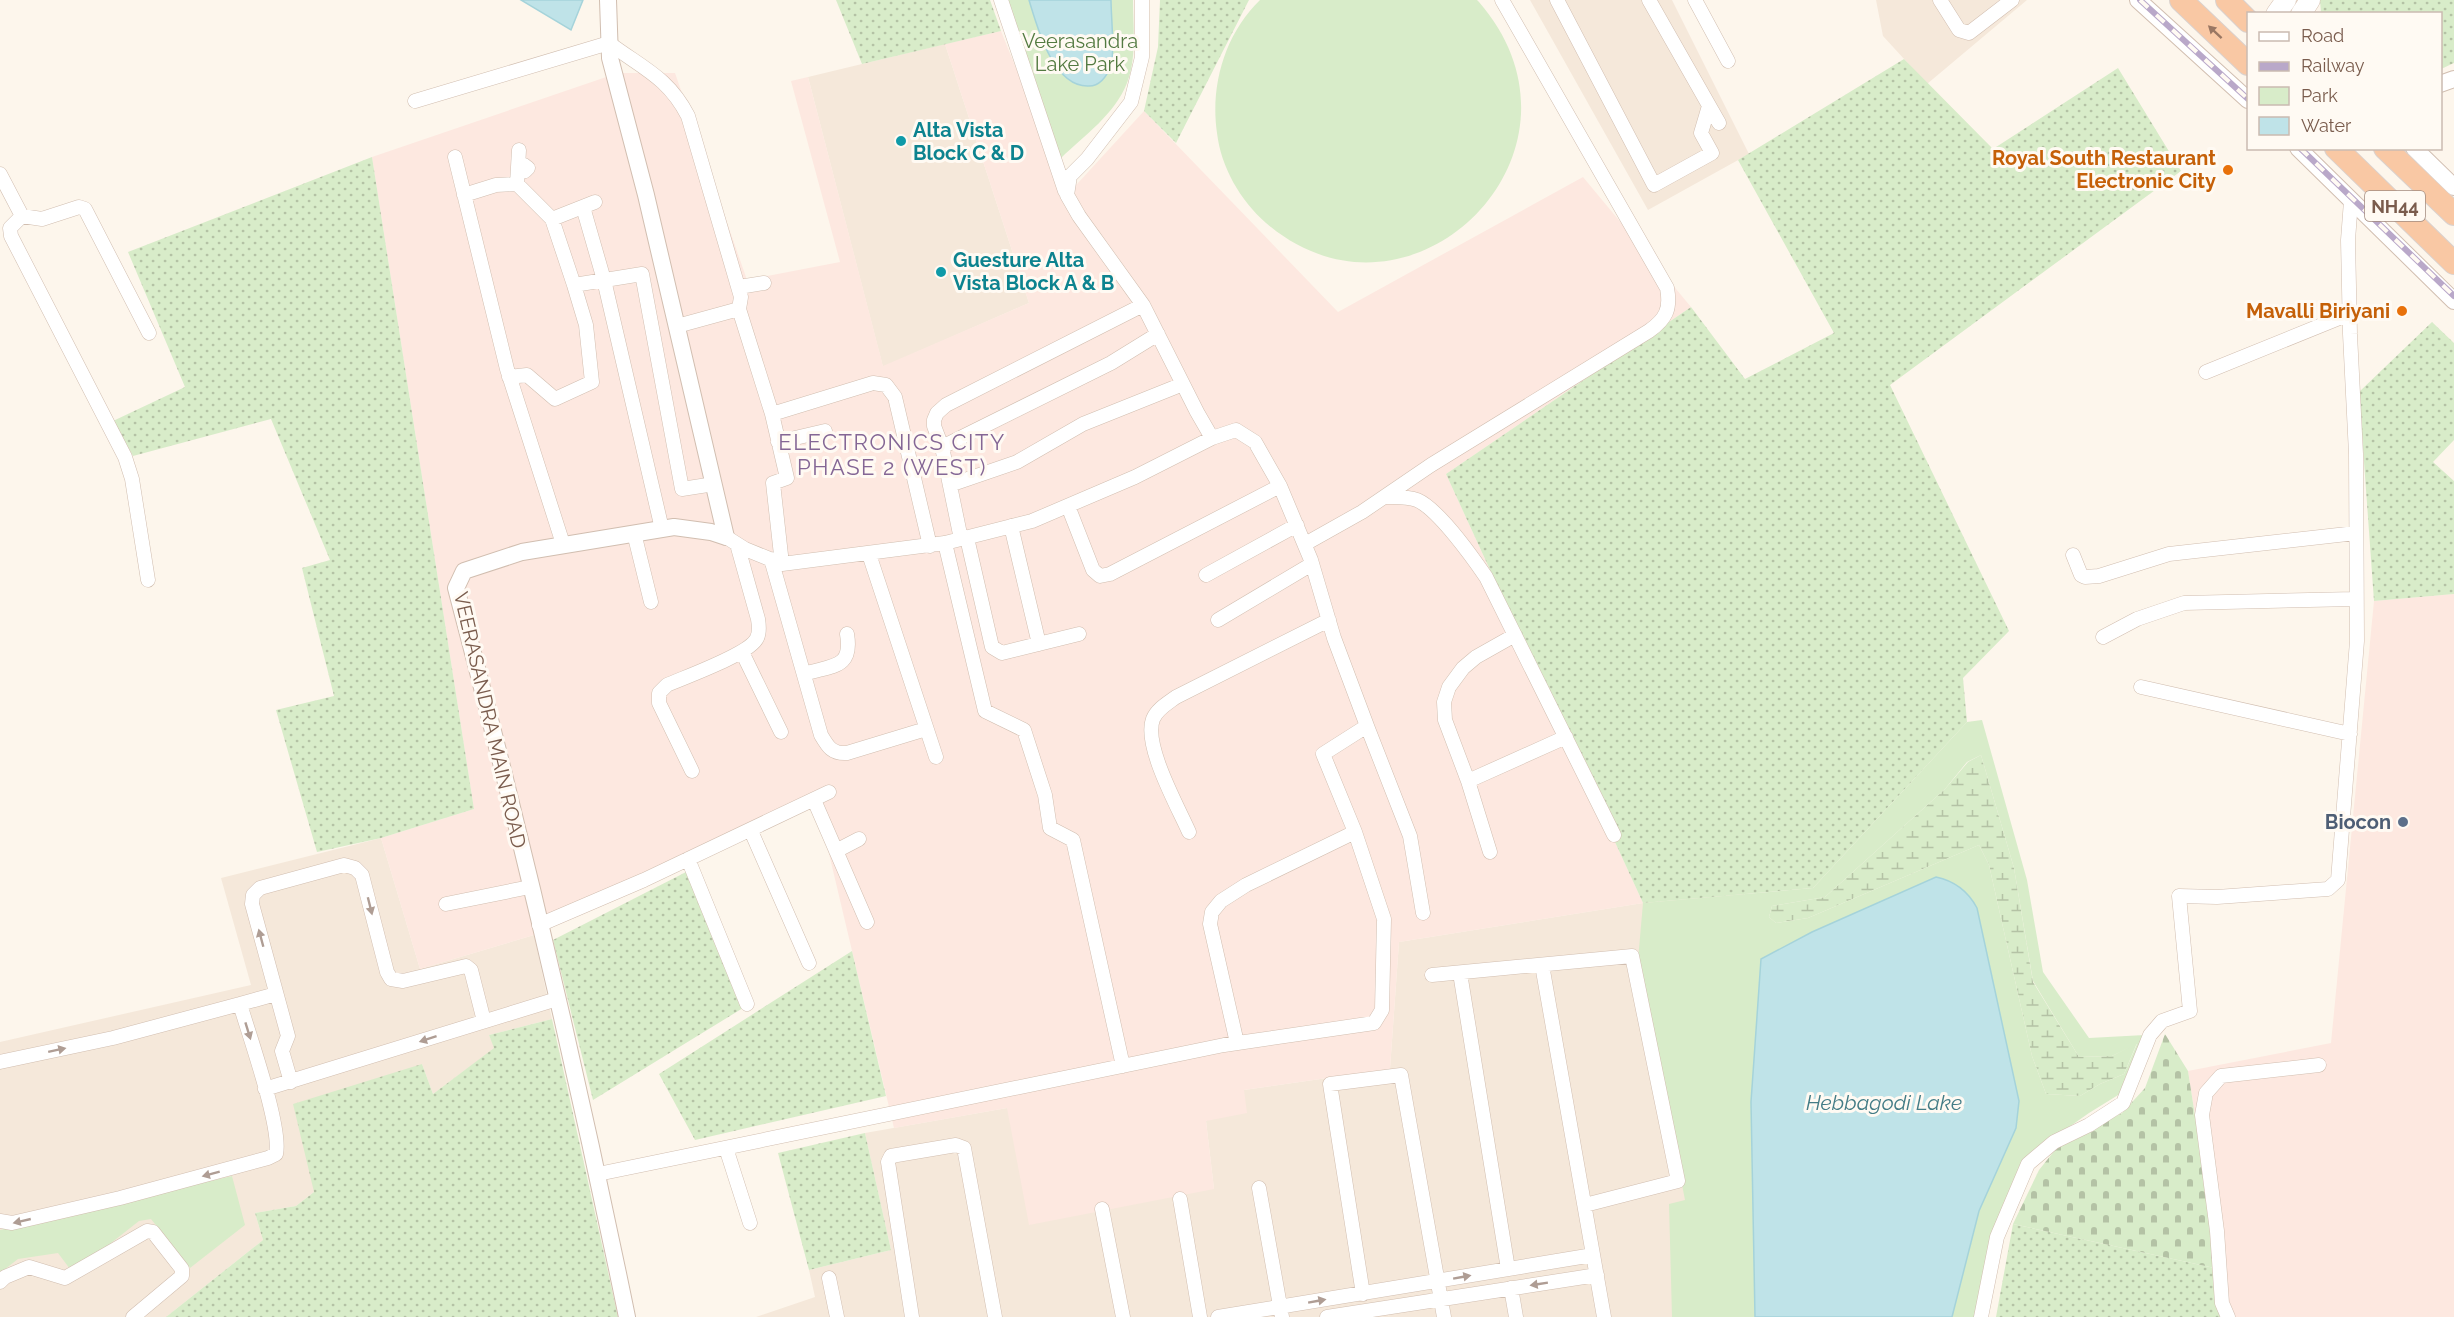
<svg xmlns="http://www.w3.org/2000/svg" width="2454" height="1317" font-family="Raleway,sans-serif">
  <style>
    .residential { fill: #f5e8da }
    .commercial { fill: #fde8e0 }
    .grass { fill: url(#grass-dots) }
    .wetland { fill: url(#wetland-marsh) }
    .cemetery { fill: url(#cemetery-stones) }
    .park { fill: #d8ecc9; fill-rule: evenodd }
    .water { fill: #bfe3e8; stroke: #a5d3da; stroke-width: 1.5 }
    .lines { fill: none; stroke-linecap: round; stroke-linejoin: round }
    .minor-casing { stroke: #d1beb0; stroke-width: 15 }
    .tertiary-casing { stroke: #d1beb0; stroke-width: 18 }
    .secondary-casing { stroke: #d6c0b0; stroke-width: 21 }
    .trunk-casing { stroke: #dad1cd; stroke-width: 24 }
    .minor { stroke: #fff; stroke-width: 14 }
    .tertiary { stroke: #fff; stroke-width: 16 }
    .secondary { stroke: #fff; stroke-width: 20 }
    .trunk { stroke: #f9c8a4; stroke-width: 22 }
    .rail-casing { stroke: #b9a8c9; stroke-width: 6 }
    .rail { stroke: #fffaf3; stroke-width: 4; stroke-dasharray: 11; stroke-linecap: butt }
    .oneway { fill: #9a7763 }
    .oneway2 { fill: #af9d94 }
    .culture-dot { fill: #0f9aa8; stroke: #fffaf3; stroke-width: 2 }
    .food-dot { fill: #e8710a; stroke: #fffaf3; stroke-width: 2 }
    .service-dot { fill: #5c6f8a; stroke: #fffaf3; stroke-width: 2 }
    .labels { text-anchor: middle; dominant-baseline: central; stroke-width: 6; stroke-linejoin: round; paint-order: stroke }
    .shield { fill: #fffaf3; stroke: #a28b7f; stroke-width: 1.5 }
    .shield-label { font-size: 18px; font-weight: bold; fill: #7a5c4d }
    .park-label { font-size: 20px; fill: #537a41; stroke: #fffaf3 }
    .culture-label { font-size: 20px; font-weight: bold; fill: #0d838f; stroke: #fffaf3; text-anchor: start }
    .food-label { font-size: 20px; font-weight: bold; fill: #c56008; stroke: #fffaf3; text-anchor: end }
    .street-label { font-size: 20px; fill: #7a5c4d; stroke: #fffaf3 }
    .service-label { font-size: 20px; font-weight: bold; fill: #4e5e75; stroke: #fffaf3; text-anchor: end }
    .water-label { font-size: 21px; font-style: italic; fill: #437c86; stroke: #fffaf3 }
    .quarter-label { font-size: 22px; letter-spacing: 1.5px; fill: #846695; stroke: #fffaf3 }
  </style>
  <defs>
    <pattern id="grass-dots" width="8" height="8" patternUnits="userSpaceOnUse" patternTransform="scale(1.5)"><rect width="8" height="8" fill="#d8ecc9"/><path d="M2 2h.1M6 6h.1" fill="none" stroke="#b4c2a5" stroke-width="1.8" stroke-linecap="round"/></pattern>
    <pattern id="wetland-marsh" width="20" height="14" patternUnits="userSpaceOnUse" patternTransform="scale(1.5)"><rect width="20" height="14" fill="#d8ecc9"/><path d="M1 5h8M5 5V1M11 12h8M15 12V8" fill="none" stroke="#b4c2a5"/></pattern>
    <pattern id="cemetery-stones" width="16" height="16" patternUnits="userSpaceOnUse" patternTransform="scale(1.5)"><rect width="16" height="16" fill="#d8ecc9"/><path d="M2 7V4a2 2 0 0 1 4 0v3zM10 15v-3a2 2 0 0 1 4 0v3z" fill="#b4c2a5"/></pattern>
  </defs>
  <rect width="100%" height="100%" fill="#fdf6ec"/>
  <!-- residential -->
  <path class="residential" d="M1530,0h142l77,154 -101,56z
    M1876,0h151l-100,84 -44,-48z
    M945,44l84,259 -146,64 -75,-290z
    M381,838l39,131 114,-34 18,84 -63,16 6,13 -62,46 -11,-30 -108,128 -18,14 -41,7 8,27 -97,77h-166v-275l251,-57 -30,-107z
    M1744,894l-18,423h-970l59,-20 -6,-27 82,-20 -26,-117 142,-25 207,81 -8,-68 38,-31 146,-21 9,-127 244,-39z"/>
  <!-- commercial -->
  <path class="commercial" d="M1001,31l66,164 77,-84 194,201 245,-135 108,130 -245,167 197,429 -244,39 -9,127 -146,21 3,23 -41,8 8,68 -185,36 -22,-117 -113,20 -77,-325 -283,132 -114,34 -39,-131 93,-29 -102,-652 246,-84h57l72,207 93,-18 -49,-181 17,-4 75,289 146,-63 -84,-259z
    M2454,594v723h-233l-2,-48 -31,-198 143,-28 43,-442z"/>
  <!-- grass -->
  <path class="grass" d="M836,0h154l11,31 -139,33z
    M1160,0h89l-73,143 -32,-32 14,-64z
    M2320,0h134v63l-13,6 -1,-55 -119,-1z
    M1904,59l89,90 125,-81 63,103 -291,214 119,246 -46,47 4,44 -154,166 -170,15 -197,-429 245,-167 54,72 89,-46 -96,-173z
    M372,157l102,652 -93,29 -64,14 -41,-142 58,-14 -32,-128 28,-8 -59,-141 -138,37 -20,-35 72,-34 -57,-135z
    M2432,322l22,21v97l-21,22 21,19v113l-80,7 -15,-209z
    M688,871l55,137 -150,92 -40,-160z
    M852,951l34,145 -191,44 -36,-66z
    M552,1019l66,298h-452l97,-77 -8,-27 41,-7 18,-14 -21,-88 129,-40 11,30 61,-46 -5,-13z
    M865,1133l26,117 -82,20 -31,-117z
    M2013,1224l206,45 2,48h-225z"/>
  <!-- wetland -->
  <path class="wetland" d="M1981,755l33,113 19,114 46,75 33,-1 25,-13 -13,31 -24,10 -20,12 -34,-2 -14,-38 -43,-191 -10,-20 -171,73 -32,5 -7,-6 3,-11 53,-9 120,-108 23,-27z"/>
  <!-- cemetery -->
  <path class="cemetery" d="M2165,1034l23,37 31,198 -206,-45 26,-54 20,-25 63,-32 23,-25z"/>
  <!-- park -->
  <path class="park" d="M1007,0h126c0,26 4,58 -6,83 -12,31 -43,53 -66,75z
    M1260,0h217l2,2c130,150 -69,345 -213,221 -26,-23 -45,-56 -49,-90 -7,-48 8,-99 43,-133z
    M1982,720l45,160 16,92 46,66 56,-3 -22,57 -34,21 -57,40 -43,92 -15,72h-22l27,-106 37,-83 3,-27 -42,-193c-9,-17 -23,-27 -41,-31l-185,225 4,215h-83l-3,-113 16,-4 -47,-240 5,-57 170,-15 154,-166zM1981,755l33,113 19,113 46,76 33,-1 25,-12 -13,30 -24,10 -20,12 -34,-2 -14,-38 -43,-191 -10,-20 -171,73 -32,5 -7,-6 3,-11 53,-9 120,-108 22,-27z
    M232,1176l13,49 -55,43 -39,-49 -12,2 -66,52 -15,-20 -40,6 -18,14v-43z"/>
  <!-- water -->
  <path class="water" d="M521,0h62l-12,30z
    M1029,0h82c0,16 4,53 0,65 -4,11 -10,21 -22,21 -36,2 -52,-60 -60,-86z
    M1936,877c19,4 32,14 41,31l42,193 -3,27 -37,83 -27,106h-197l-4,-215 10,-143 51,-27z"/>
  <g class="lines">
    <defs>
      <path id="minor" d="M1001,0l64,191
        M1142,0v57l-11,45 -44,57 -17,17 -3,19 12,21 64,89 54,107 15,26
        M1557,0l97,185 58,-32 -11,-20 8,-27
        M1649,0l70,123
        M1695,0l33,61
        M1940,0l19,30 10,3 43,-33
        M415,101l194,-58c33,25 59,34 79,73l53,181 -2,12 -62,17
        M455,157l52,212 56,175
        M524,165l4,3 -3,3 -3,-2z
        M0,174l22,42
        M517,184l2,-34
        M464,195l32,-10 21,-1 35,35 22,66 68,-11 40,215 32,-5
        M583,207l21,73 58,249
        M22,216l-12,12 1,8 114,221 7,22 16,101
        M22,216l20,3 37,-12 6,2 64,124
        M552,219l43,-17
        M739,287l25,-4
        M739,309l33,105 15,64 -14,5 9,81
        M2206,372l143,-58
        M509,377l18,-2 28,24 37,-17 -6,-57 -12,-40
        M772,414l101,-31 13,2 9,12 35,149
        M778,442l47,-11
        M942,447l169,-84 47,-29
        M950,485l67,-23 66,-38 100,-40
        M1385,497c10,0 22,-1 32,3 21,9 56,58 69,77l128,258
        M1068,506l25,64 7,6 10,-2 170,-88
        M1011,526l28,118
        M634,533l17,69
        M726,537l19,12 37,15 163,-21 87,-22 103,-44 77,-39 24,-8 19,12 25,44 31,74 23,78 33,88 -44,28 32,78 -109,53 -25,16 -9,11 -2,12 27,119
        M967,538l25,109 10,6 77,-19
        M961,539l-19,-92 -8,-21v-6l3,-7 9,-8 197,-100
        M945,543l40,168 39,19 21,65 5,33 23,12 50,226
        M1305,544l57,-32 69,-47 218,-134c17,-12 22,-22 18,-43l-165,-288
        M869,554l67,203
        M2073,555l8,20 4,2 14,-1 70,-22 187,-21
        M771,559l50,176c7,12 11,19 26,18l79,-24
        M1206,575l91,-50
        M1218,620l94,-56
        M2103,637l34,-18 47,-16 171,-4
        M742,652l39,80
        M804,674c28,-9 49,-5 43,-40
        M2141,687l209,47
        M1367,726l43,110 13,77
        M692,771l-33,-68v-10l8,-8c18,-8 83,-31 90,-47 3,-6 2,-13 1,-19l-21,-75
        M1468,781l98,-44
        M814,800l53,122
        M751,831l58,132
        M1189,832c-11,-25 -46,-87 -36,-113 4,-10 15,-16 23,-22l153,-77
        M836,851l23,-12
        M1490,852l-22,-71 -23,-61 -1,-18 5,-15 14,-19 13,-11 39,-22
        M688,859l59,145
        M446,904l84,-17
        M539,925l105,-45 185,-88
        M1542,965l62,352
        M1460,973l48,296
        M1432,975l200,-19 46,225 -93,24
        M240,1004l36,-10
        M0,1062l113,-24 127,-34c9,31 42,124 36,150l-8,4 -148,40 -108,25 -12,-2
        M291,1082l-9,-31 6,-15 -36,-132 1,-9 7,-7 84,-23 11,3 7,7 25,97 4,7 12,2 63,-15 5,4 13,51
        M265,1089l292,-90
        M726,1148l24,75
        M598,1174l626,-129 150,-22 8,-13 2,-91 -29,-87
        M1259,1188l23,129
        M1180,1199l20,118
        M1102,1209l21,108
        M829,1278l8,39
        M0,1282l5,-5 24,-10 36,11 82,-47 6,1 29,37v7l-49,41
        M1511,1288l5,29
        M1363,1294l-33,-210 71,-9 43,242
        M912,1317l-24,-155 3,-6 65,-11 8,3 31,169
        M1218,1317l375,-62
        M1327,1317l270,-42
        M1981,1317l16,-80 31,-73 26,-22 35,-17 34,-22 27,-68 12,-14 28,-10 -11,-115 38,1 111,-8 10,-9 19,-239 -1,-187 -6,-120 -2,-94 3,-39
        M2228,1317l-6,-14 -5,-72 -15,-116 4,-22 15,-17 98,-11"/>
      <path id="tertiary" d="M608,0l2,58 36,137 80,342
        M2138,0l110,100
        M2440,84l14,-5
        M2298,148l156,153
        M2414,148l40,39
        M627,1317c-50,-244 -107,-488 -171,-729l8,-17 58,-19 152,-25 37,5 15,5"/>
      <path id="secondary" d="M2276,14l10,-14
        M2301,14l9,-14"/>
      <path id="trunk" d="M2181,0l67,64
        M2227,0l21,21
        M2336,148l118,115
        M2385,148l69,66"/>
    </defs>
    <!-- minor casing -->
    <use href="#minor" class="minor-casing"/>
    <!-- tertiary casing -->
    <use href="#tertiary" class="tertiary-casing"/>
    <!-- secondary casing -->
    <use href="#secondary" class="secondary-casing"/>
    <!-- trunk casing -->
    <use href="#trunk" class="trunk-casing"/>
    <!-- minor -->
    <use href="#minor" class="minor"/>
    <!-- tertiary -->
    <use href="#tertiary" class="tertiary"/>
    <!-- secondary -->
    <use href="#secondary" class="secondary"/>
    <!-- trunk -->
    <use href="#trunk" class="trunk"/>
    <defs>
      <path id="rail" d="M2140,0l108,99
        M2300,148l154,148"/>
    </defs>
    <!-- rail casing -->
    <use href="#rail" class="rail-casing"/>
    <!-- rail -->
    <use href="#rail" class="rail"/>
  </g>
  <!-- one-way arrows -->
  <defs><path id="oneway-solid" d="M-6-.8H1V-3.2L6.5 0L1 3.2V.8H-6Z" transform="scale(1.5)"/></defs>
  <use class="oneway" href="#oneway-solid" transform="translate(2215 32) rotate(-137)"/>
  <g class="oneway2">
    <use href="#oneway-solid" transform="translate(370 906) rotate(76)"/>
    <use href="#oneway-solid" transform="translate(261 938) rotate(-105)"/>
    <use href="#oneway-solid" transform="translate(248 1031) rotate(73)"/>
    <use href="#oneway-solid" transform="translate(428 1039) rotate(162)"/>
    <use href="#oneway-solid" transform="translate(57 1050) rotate(-12)"/>
    <use href="#oneway-solid" transform="translate(211 1174) rotate(165)"/>
    <use href="#oneway-solid" transform="translate(22 1221) rotate(167)"/>
    <use href="#oneway-solid" transform="translate(1462 1277) rotate(-10)"/>
    <use href="#oneway-solid" transform="translate(1539 1284) rotate(171)"/>
    <use href="#oneway-solid" transform="translate(1317 1301) rotate(-10)"/>
  </g>
  <!-- markers -->
  <g class="culture-dot">
    <circle cx="901" cy="141" r="6"/>
    <circle cx="941" cy="272" r="6"/>
  </g>
  <g class="food-dot">
    <circle cx="2228" cy="170" r="6"/>
    <circle cx="2402" cy="311" r="6"/>
  </g>
  <circle class="service-dot" cx="2403" cy="822" r="6"/>
  <g class="labels">
    <!-- shield labels -->
    <rect class="shield" x="2365" y="191" width="60" height="30" rx="4.5"/>
    <g class="shield-label">
      <text x="2395" y="206">NH44</text>
    </g>
    <!-- park labels -->
    <g class="park-label">
      <text x="1080" y="41">Veerasandra<tspan x="1080" dy="23">Lake Park</tspan></text>
    </g>
    <!-- culture labels -->
    <g class="culture-label">
      <text x="913" y="130">Alta Vista<tspan x="913" dy="23">Block C &amp; D</tspan></text>
      <text x="953" y="260">Guesture Alta<tspan x="953" dy="23">Vista Block A &amp; B</tspan></text>
    </g>
    <!-- food labels -->
    <g class="food-label">
      <text x="2216" y="158">Royal South Restaurant<tspan x="2216" dy="23">Electronic City</tspan></text>
      <text x="2390" y="311">Mavalli Biriyani</text>
    </g>
    <!-- street labels -->
    <g class="street-label">
      <text transform="translate(490 720) rotate(77)">VEERASANDRA MAIN ROAD</text>
    </g>
    <!-- service labels -->
    <g class="service-label">
      <text x="2391" y="822">Biocon</text>
    </g>
    <!-- water labels -->
    <g class="water-label">
      <text x="1884" y="1102">Hebbagodi Lake</text>
    </g>
    <!-- quarter labels -->
    <g class="quarter-label">
      <text x="892" y="442">ELECTRONICS CITY<tspan x="892" dy="25">PHASE 2 (WEST)</tspan></text>
    </g>
  </g>
  <!-- legend -->
  <rect x="2247" y="12" width="195" height="138" fill="#fffaf3" stroke="#cabbb1" stroke-width="1.5"/>
  <rect x="2259" y="32" width="30" height="9" fill="#ffffff" stroke="#cabbb1" stroke-width="1.5"/>
  <text x="2301" y="42" font-size="18" fill="#7a5c4d">Road</text>
  <rect x="2259" y="62" width="30" height="9" fill="#b9a8c9" stroke="#cabbb1" stroke-width="1.5"/>
  <text x="2301" y="72" font-size="18" fill="#7a5c4d">Railway</text>
  <rect x="2259" y="87" width="30" height="18" fill="#d8ecc9" stroke="#cabbb1" stroke-width="1.5"/>
  <text x="2301" y="102" font-size="18" fill="#7a5c4d">Park</text>
  <rect x="2259" y="117" width="30" height="18" fill="#bfe3e8" stroke="#cabbb1" stroke-width="1.5"/>
  <text x="2301" y="132" font-size="18" fill="#7a5c4d">Water</text>
</svg>
